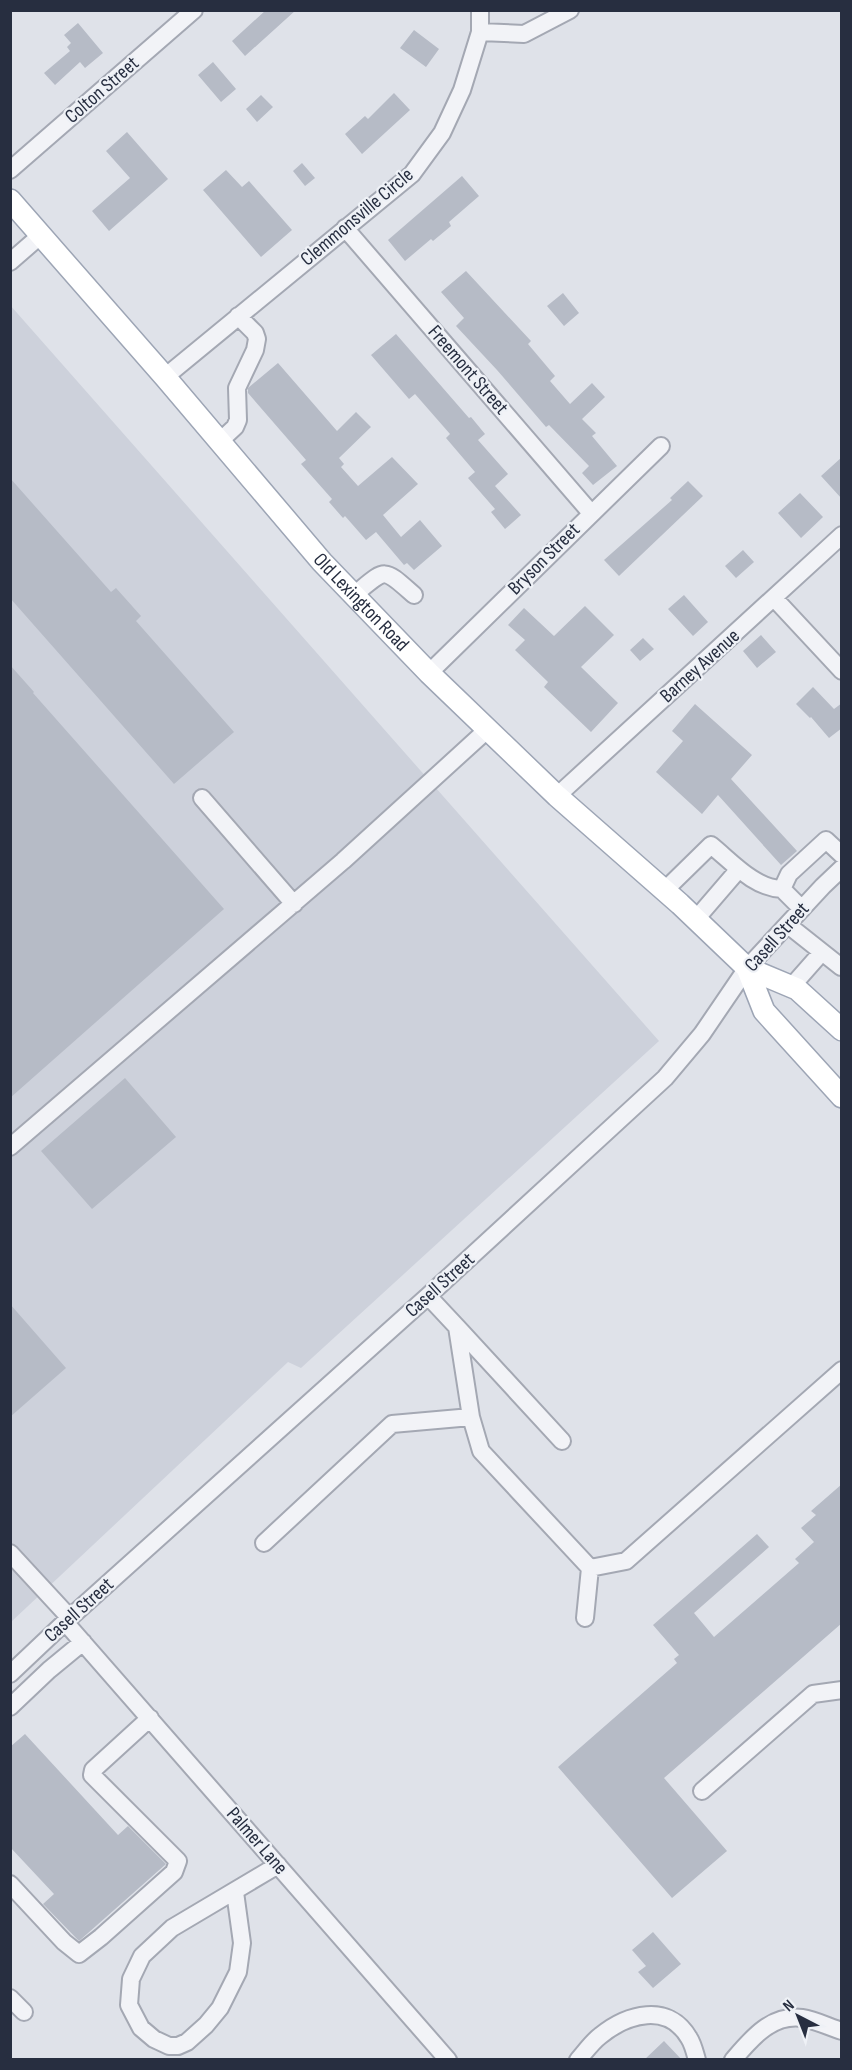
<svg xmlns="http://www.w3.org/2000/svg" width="852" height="2070" font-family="'Sofia Sans Condensed',sans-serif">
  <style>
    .built { fill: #cdd1db }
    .building { fill: #b6bbc6 }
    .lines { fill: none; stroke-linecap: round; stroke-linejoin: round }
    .minor-casing { stroke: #a4a8b3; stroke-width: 20 }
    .major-casing { stroke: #9da5b5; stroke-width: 24 }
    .minor { stroke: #f2f3f7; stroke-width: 16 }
    .major { stroke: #fff; stroke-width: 21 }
    .labels { text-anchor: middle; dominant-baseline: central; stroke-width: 4.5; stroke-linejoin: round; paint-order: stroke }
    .street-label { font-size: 20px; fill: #272e40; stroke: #eef1f6 }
  </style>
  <rect width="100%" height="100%" fill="#dfe2e9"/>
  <!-- built -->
  <path class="built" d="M10,305l649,736 -358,327 -13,-6 -277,260z"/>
  <!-- building -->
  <path class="building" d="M266,10h30l-51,46 -13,-15z
    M78,23l25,30 -18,15 -5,-6 -25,23 -11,-12 26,-22 -3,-4 4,-4 -7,-8z
    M414,30l25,19 -13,18 -26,-19z
    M213,62l23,27 -15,13 -23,-27z
    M394,93l16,17 -48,44 -17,-20 20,-18 3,3z
    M261,95l12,12 -16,15 -11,-13z
    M127,132l41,47 -59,52 -17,-20 38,-33 -24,-27z
    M302,163l13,15 -10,8 -12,-15z
    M226,170l16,17 7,-6 43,49 -31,27 -58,-67z
    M462,176l17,20 -30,26 2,4 -18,15 -2,-2 -26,22 -17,-21z
    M466,271l65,70 -3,3 27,32 -5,5 20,23 22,-21 13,14 -23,22 14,14 -4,3 25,30 -24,19 -11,-12 7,-7 -40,-41 -3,2 -49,-57 -41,-44 8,-8 -23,-26z
    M563,293l16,20 -15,13 -17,-20z
    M396,334l73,84 2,-1 14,17 -7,6 30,34 -13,12 26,29 -16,14 -14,-17 4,-3 -27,-31 7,-6 -29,-34 4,-4 -35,-40 -6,5 -38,-44z
    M278,363l59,68 19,-19 15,15 -32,31 5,6 -3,3 17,19 34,-29 26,27 -35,31 18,22 19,-17 22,26 -28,24 -7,-7 -3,2 -28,-33 -10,8 -21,-24 -2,2 -14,-16 3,-3 -31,-35 5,-4 -58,-67v-5z
    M842,457v42l-21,-23z
    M10,478l101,114 5,-4 25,28 -5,5 98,111 -60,52 -164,-186z
    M688,481l15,15 -84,80 -15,-16 68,-60 -2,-2z
    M800,493l23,24 -22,21 -23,-25z
    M743,550l11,12 -18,16 -11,-12z
    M684,595l24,27 -15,14 -25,-27z
    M585,606l29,29 -33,32 37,36 -27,29 -47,-45 4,-5 -33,-32 10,-10 -17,-15 16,-17 30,28z
    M761,635l15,17 -19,16 -14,-17z
    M643,638l11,11 -14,12 -10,-11z
    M10,665l24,27 -1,1 191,216 -214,189z
    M813,687l21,22 8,-6v25l-13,10 -18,-21 -1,1 -14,-14z
    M695,704l57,51 -21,24 66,72 -16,14 -63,-70 -16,19 -46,-42 27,-31 -11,-10z
    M125,1078l51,59 -84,72 -51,-58z
    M10,1304l56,64 -56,49z
    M842,1484v139l-178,155 63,73 -55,47 -114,-131 119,-104 -3,-4 5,-4 -26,-30 104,-91 12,13 -75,66 20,24 85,-74 -4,-4 19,-17 -13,-14 15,-13 -5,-4z
    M25,1734l93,101 10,-9 38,38 -87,77 -36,-37 11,-10 -44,-47v-100z
    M653,1932l28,32 -28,24 -15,-16 8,-6 -14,-16z
    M664,2041l18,19h-38z"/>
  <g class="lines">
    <defs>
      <path id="minor" d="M480,32l44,2 46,-24
        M10,170l184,-160
        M345,228l246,285
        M10,262l31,-27
        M165,377l247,-203 30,-41 20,-43 18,-58v-22
        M220,441l15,-14 3,-7 -1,-32 18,-38 2,-11 -2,-6 -17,-17
        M354,595c33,-27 28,-28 60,0
        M774,598l68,73
        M429,673l232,-227
        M557,796l285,-261
        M202,798l92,106
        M782,889l7,-15 37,-34 16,15
        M664,891l47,-46c21,17 43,43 71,44l20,20
        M696,919l43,-50
        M788,925l53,42
        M792,986l30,-34
        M10,1147l333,-286 145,-132
        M428,1296l29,31 14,90 10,34 109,117 36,-7 216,-191
        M457,1327l105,114
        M264,1543l128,-119 79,-7
        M10,1553l60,65
        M585,1618l5,-50
        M65,1622l383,438
        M10,1674l55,-52 363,-326 237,-218 37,-44 45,-66 76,-82 19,-18
        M10,1707l39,-37 34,-28
        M702,1791l111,-97 29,-4
        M10,1884l54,58 15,12 22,-17 73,-65 4,-11 -86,-86 1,-5 57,-52
        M235,1892l7,51 -4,29 -18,36 -14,17 -19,17 -9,4h-9l-15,-7 -13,-11 -12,-23 2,-26 11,-23 30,-28 106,-63
        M10,1998l14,14
        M578,2060c7,-8 14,-18 22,-24 27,-22 68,-34 89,2 4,6 6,15 8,22
        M733,2060c18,-21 38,-46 69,-42 13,2 27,9 40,13"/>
      <g id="major">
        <path id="s1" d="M10,200l155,177 157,185 107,111 128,123 123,108 67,64 50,21 45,41"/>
        <path d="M747,968l17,43 78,86"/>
      </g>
    </defs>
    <!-- minor casing -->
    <use href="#minor" class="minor-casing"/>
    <!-- major casing -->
    <use href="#major" class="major-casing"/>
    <!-- minor -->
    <use href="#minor" class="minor"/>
    <!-- major -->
    <use href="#major" class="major"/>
  </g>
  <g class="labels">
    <!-- street labels -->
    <g class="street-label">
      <text transform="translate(102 90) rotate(-41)">Colton Street</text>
      <text transform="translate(357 217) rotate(-40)">Clemmonsville Circle</text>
      <text transform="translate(468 370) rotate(49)">Freemont Street</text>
      <text transform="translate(544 559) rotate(-45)">Bryson Street</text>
      <text stroke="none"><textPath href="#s1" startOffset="534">Old Lexington Road</textPath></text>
      <text transform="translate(700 666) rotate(-42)">Barney Avenue</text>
      <text transform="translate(777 937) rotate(-48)">Casell Street</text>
      <text transform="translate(440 1285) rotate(-42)">Casell Street</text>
      <text transform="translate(79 1610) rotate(-42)">Casell Street</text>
      <text transform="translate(257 1841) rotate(49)">Palmer Lane</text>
    </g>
  </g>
  <!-- border -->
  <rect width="852" height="2070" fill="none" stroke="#272e40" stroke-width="24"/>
  <!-- north arrow -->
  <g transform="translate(798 2016) rotate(318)" stroke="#eef1f6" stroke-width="4.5" paint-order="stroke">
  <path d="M0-4.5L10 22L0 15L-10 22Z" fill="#272e40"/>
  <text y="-9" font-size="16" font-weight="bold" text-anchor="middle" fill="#272e40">N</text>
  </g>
</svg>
